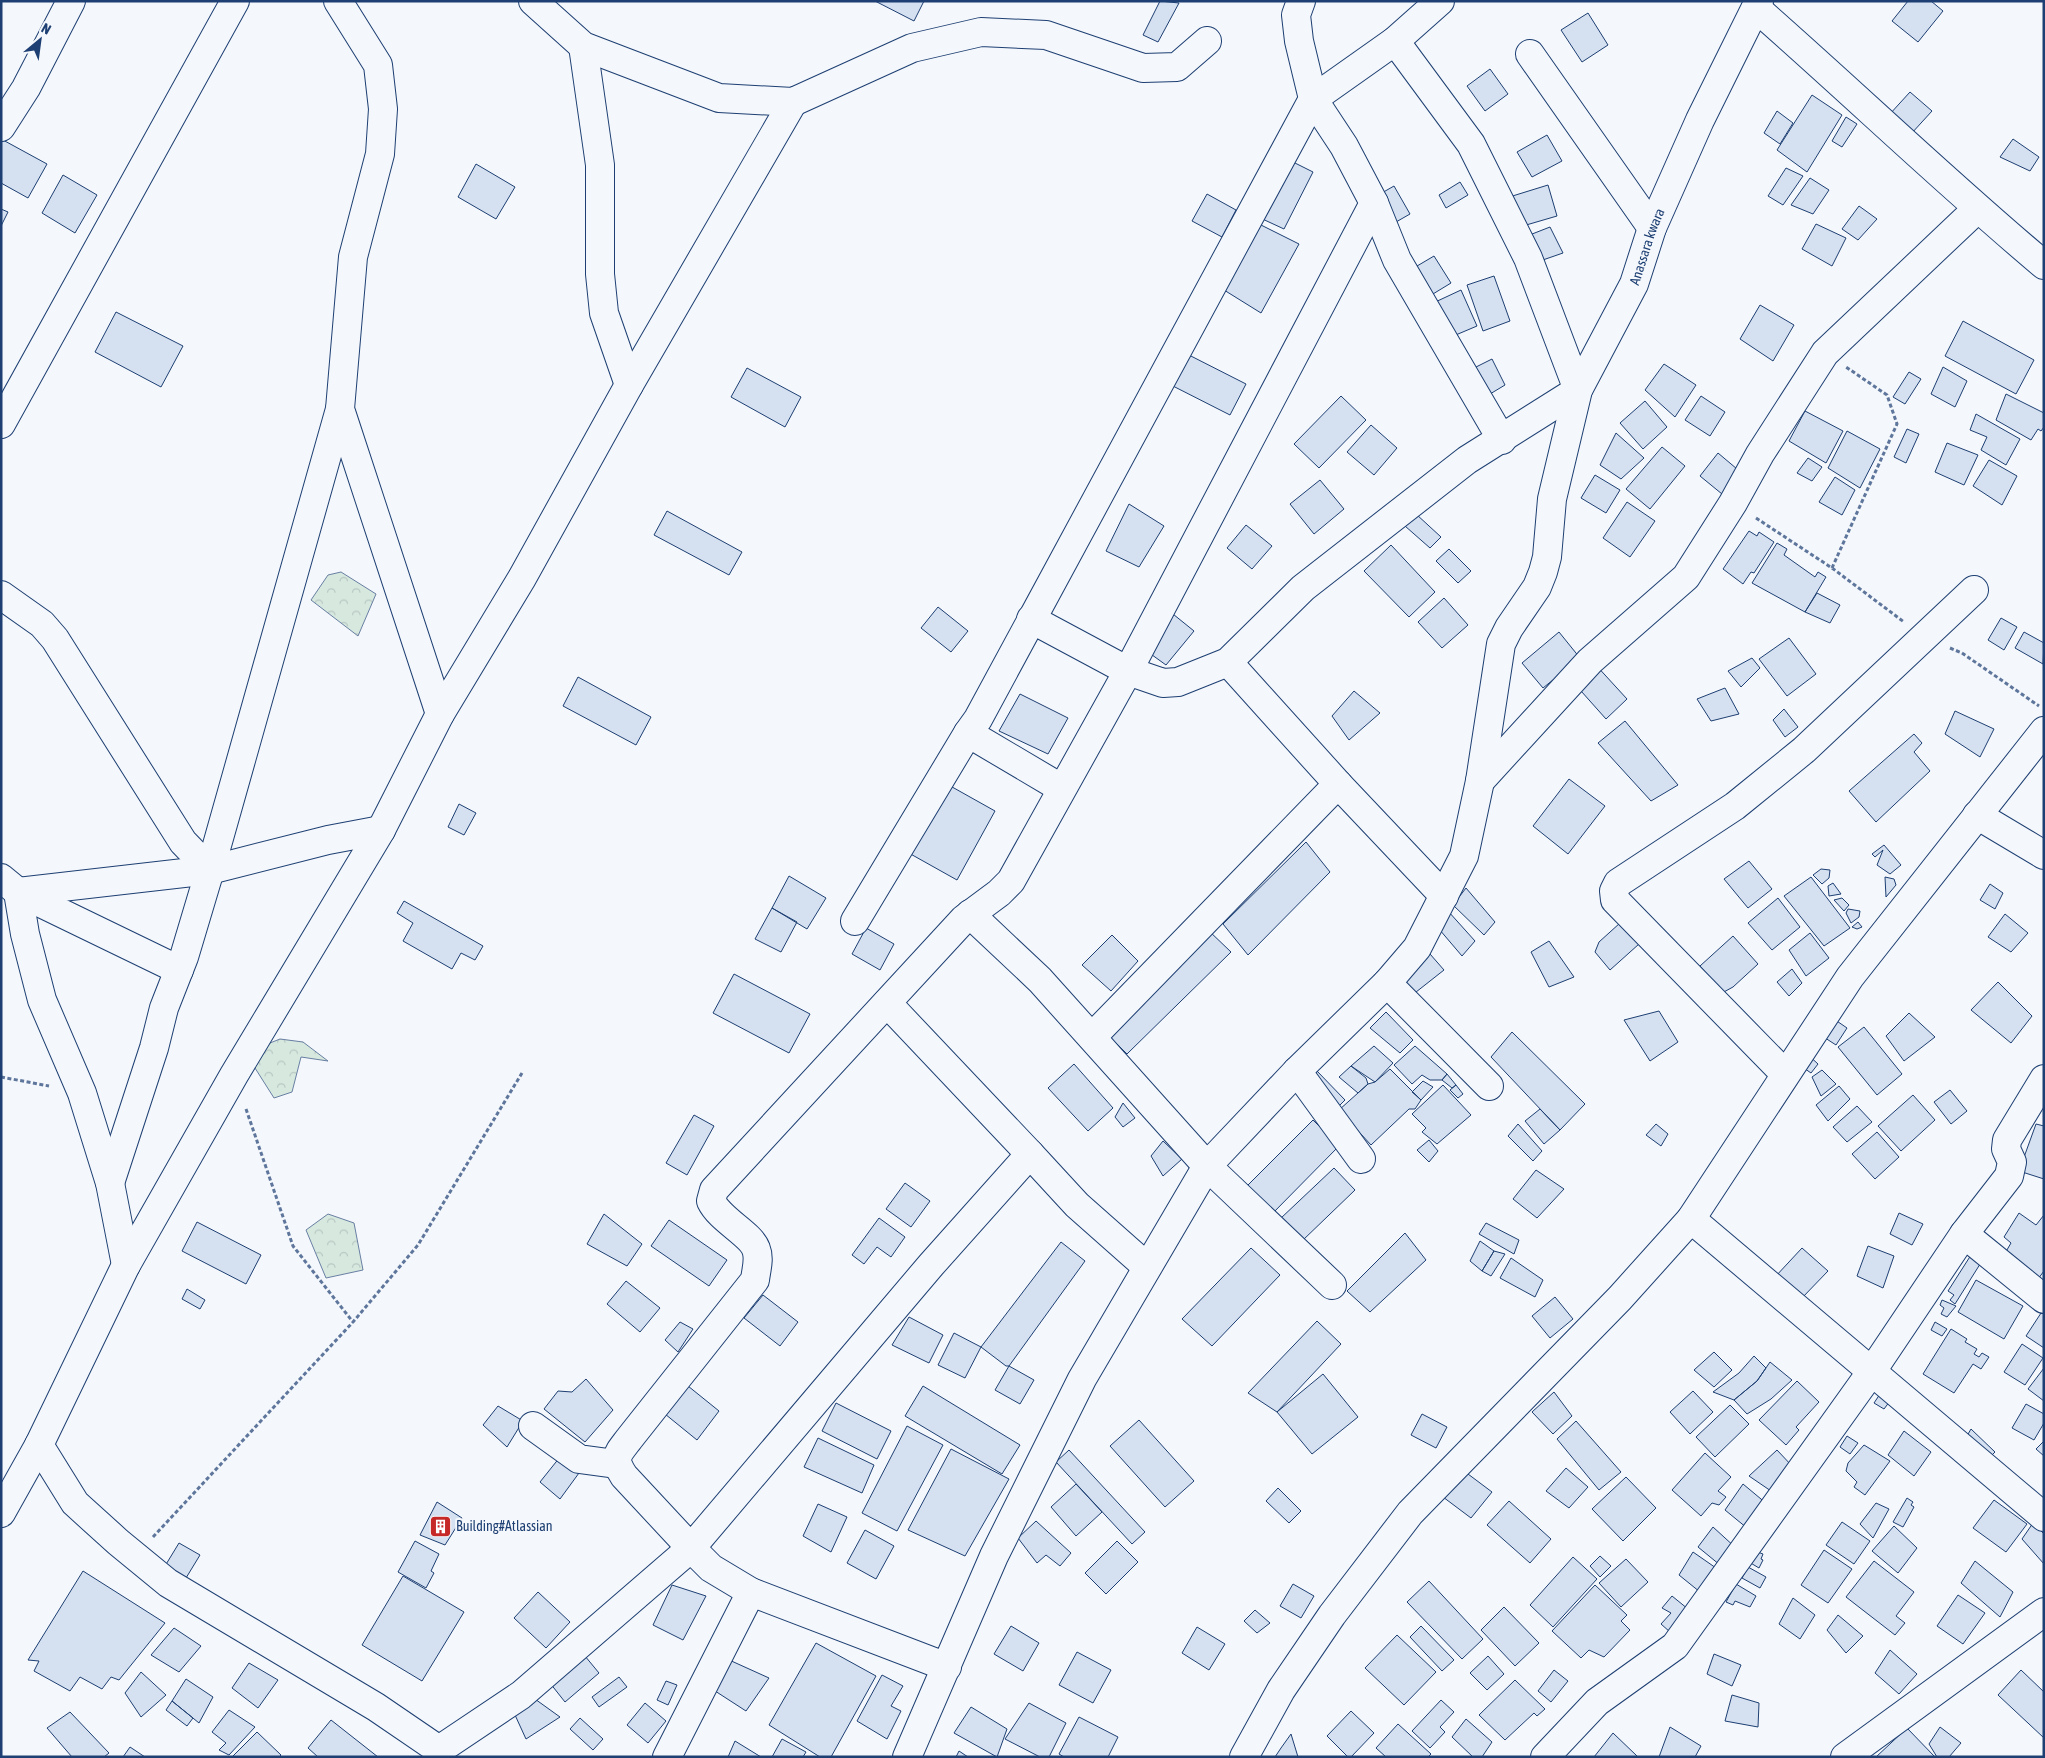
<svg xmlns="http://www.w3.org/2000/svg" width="2045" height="1758" font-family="'Asap Condensed',sans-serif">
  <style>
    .forest { fill: url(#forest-crowns); stroke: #687fa3 }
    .building { fill: #d5e0f0; stroke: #1d3f73 }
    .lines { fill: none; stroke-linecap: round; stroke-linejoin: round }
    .minor-casing { stroke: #1d3f73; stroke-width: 30 }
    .path { stroke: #5e769c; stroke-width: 3; stroke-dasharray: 4 2.5; stroke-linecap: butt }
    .minor { stroke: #f4f7fb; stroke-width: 28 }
    .labels { text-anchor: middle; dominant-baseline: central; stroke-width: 4; stroke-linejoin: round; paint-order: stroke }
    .street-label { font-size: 14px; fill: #1d3f73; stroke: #f4f7fb }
    .poi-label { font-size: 14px; fill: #1d3f73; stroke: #f4f7fb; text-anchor: start }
  </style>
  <defs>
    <pattern id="forest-crowns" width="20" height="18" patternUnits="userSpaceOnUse" patternTransform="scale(1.25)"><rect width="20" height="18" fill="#d7e8df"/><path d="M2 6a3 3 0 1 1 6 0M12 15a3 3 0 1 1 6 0" fill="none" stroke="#b8c8c3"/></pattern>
  </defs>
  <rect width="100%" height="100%" fill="#f4f7fb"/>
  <!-- forest -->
  <path class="forest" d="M341,572l35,22 -18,42 -47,-36 17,-25z
    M280,1039l23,3 25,19 -27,-4 -9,35 -18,6 -19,-30 5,-21z
    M328,1214l26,9 9,47 -37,8 -20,-48z"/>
  <!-- building -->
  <path class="building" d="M875,1h49l-10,20z
    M1160,1l19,2 -21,39 -15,-7z
    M1908,1h23l12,10 -25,31 -26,-21z
    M1588,13l20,32 -26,17 -21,-32z
    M1490,69l18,25 -23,17 -18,-25z
    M1910,92l22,19 -21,23 -22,-19z
    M1812,95l30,20 -35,57 -30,-22z
    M1777,111l16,12 -13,21 -16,-11z
    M1846,117l11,7 -15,23 -10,-6z
    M1547,135l15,26 -30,16 -15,-25z
    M2013,139l26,18 -9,14 -30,-14z
    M3,140l44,24 -19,34 -27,-15v-40z
    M1285,158l28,14 -29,57 -28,-13z
    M476,164l39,23 -19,32 -38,-22z
    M1786,168l17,8 -20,29 -15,-9z
    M63,175l34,20 -22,38 -33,-20z
    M1810,178l19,12 -16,24 -22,-9z
    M1460,182l8,13 -22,13 -7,-13z
    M1548,185l9,31 -41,12 -10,-30z
    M1394,186l16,28 -14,8 -16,-28z
    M1207,194l29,16 -14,27 -30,-16z
    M1859,206l18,13 -19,21 -16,-11z
    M1,209l7,3 -7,14z
    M1257,223l42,21 -38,69 -37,-23z
    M1816,224l30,14 -14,28 -30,-17z
    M1550,227l13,26 -26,9 -10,-26z
    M1434,256l17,27 -23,14 -16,-28z
    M1494,276l16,45 -27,10 -16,-46z
    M1461,290l16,36 -26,11 -20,-33z
    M1760,305l34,20 -21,36 -33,-22z
    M116,312l67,34 -22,41 -66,-35z
    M1963,321l71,39 -18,34 -71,-38z
    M1183,352l63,32 -16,31 -63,-32z
    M1492,359l13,26 -20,12 -15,-27z
    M1664,364l32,21 -21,32 -30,-27z
    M1943,367l24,14 -12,26 -24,-13z
    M747,368l54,29 -16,30 -54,-30z
    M1909,372l12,7 -16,25 -12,-7z
    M2006,394l38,19v14l-3,4 -3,-2 -7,11 -35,-20z
    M1341,396l25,24 -47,48 -25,-24z
    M1701,396l24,16 -15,24 -25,-16z
    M1645,401l22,26 -24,22 -23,-26z
    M1805,411l38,20 -17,32 -37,-22z
    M1976,414l44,25 -14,26 -25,-15 6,-13 -17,-7z
    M1371,425l26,23 -23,27 -27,-23z
    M1907,429l12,5 -13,29 -12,-6z
    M1847,431l33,18 -20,39 -32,-20z
    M1616,433l28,25 -23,21 -21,-14z
    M1947,443l31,12 -14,30 -29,-13z
    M1662,447l23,19 -35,43 -24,-20z
    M1718,453l19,16 -15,25 -22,-18z
    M1808,458l14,9 -10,14 -15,-8z
    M1989,460l28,16 -15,29 -29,-19z
    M1595,475l25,15 -14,23 -25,-15z
    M1835,477l20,13 -13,25 -23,-13z
    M1320,480l24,29 -30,25 -24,-30z
    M1627,502l28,19 -25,36 -27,-19z
    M1129,504l35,22 -25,41 -33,-16z
    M667,511l75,41 -13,23 -75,-40z
    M1416,514l25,23 -11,11 -25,-22z
    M1246,525l26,21 -20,23 -25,-21z
    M1749,531l8,5 2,-4 15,10 -20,31 -3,-1 -8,12 -20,-15z
    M1777,543l10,6 -3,6 31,22 3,-5 8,5 -21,35 -53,-29z
    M1391,545l44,47 -26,25 -45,-46z
    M1449,549l22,22 -13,12 -22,-22z
    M1817,593l23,12 -10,18 -25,-11z
    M1444,598l24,27 -26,23 -24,-26z
    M938,607l30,24 -17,21 -30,-24z
    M1168,610l26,21 -28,34 -18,-13z
    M2001,618l16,9 -13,23 -16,-10z
    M1559,632l21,26 -37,30 -21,-25z
    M2024,632l20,11 -1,21 -28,-16z
    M1789,638l27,36 -29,22 -28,-37z
    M1752,658l8,10 -19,19 -13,-16z
    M1594,663l33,36 -21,20 -33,-37z
    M578,677l73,40 -15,28 -73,-39z
    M1725,688l14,26 -28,7 -14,-22z
    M1354,691l26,22 -31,27 -17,-24z
    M1020,694l48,24 -20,36 -49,-23z
    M1784,709l14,18 -13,10 -12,-17z
    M1955,711l39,18 -14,28 -35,-23z
    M1625,721l53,64 -27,16 -53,-58z
    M1914,734l8,9 -8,9 16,19 -54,51 -27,-31z
    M1569,779l36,27 -37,48 -35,-28z
    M945,783l50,28 -38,69 -50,-28z
    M459,804l17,9 -12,22 -16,-8z
    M1306,842l24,30 -82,83 -25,-31z
    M1884,845l17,20 -11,9 -13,-9 6,-15 -8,7 -3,-3z
    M1749,861l23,28 -24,19 -24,-29z
    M1821,869l9,1 -1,8 -7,6 -9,-9z
    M789,876l37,22 -19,31 -35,-21z
    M1811,877l39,51 -26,18 -40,-50z
    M1885,877l9,2 2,6 -10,12z
    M1833,883l8,11 -12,2 -1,-10z
    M1990,884l13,9 -8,16 -15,-9z
    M1466,888l29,34 -11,13 -31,-30z
    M1778,898l22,29 -28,23 -24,-27z
    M1842,898l7,7 -5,6 -10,-11z
    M404,901l79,45 -8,14 -14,-7 -9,16 -49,-28 10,-18 -16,-10z
    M772,908l25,14 -16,30 -26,-13z
    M1848,909l12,2 -1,6 -8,6 -5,-10z
    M1448,911l27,30 -13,15 -23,-27z
    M2005,914l23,19 -17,19 -23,-15z
    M1858,922l4,5 -5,2 -5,-2z
    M1620,923l19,21 -29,26 -15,-18 4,-10z
    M866,928l28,16 -14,26 -28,-16z
    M1207,929l24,23 -104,102 -23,-23z
    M1810,933l19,25 -23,18 -17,-26z
    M1112,935l26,26 -27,30 -29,-26z
    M1733,936l25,28 -25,23 -11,6 -22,-27z
    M1549,941l25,36 -25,10 -18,-35z
    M1430,954l14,16 -33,26 -12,-15z
    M1792,969l10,14 -13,13 -12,-14z
    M734,974l76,40 -21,39 -76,-40z
    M1998,982l34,34 -21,27 -40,-33z
    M1659,1011l19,31 -28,19 -26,-41z
    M1386,1012l27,28 -13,13 -30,-25z
    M1909,1013l26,24 -31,24 -18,-25z
    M1831,1017l16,11 -11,17 -17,-11z
    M1864,1027l38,47 -25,21 -39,-48z
    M1512,1032l73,72 -25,26 -69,-73z
    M1374,1046l19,17 -18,19 -24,-16z
    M1415,1046l32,28 -5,6h-12l-8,-5 -10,9 -18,-19z
    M1806,1053l12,11 -7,9 -13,-9z
    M1074,1064l39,44 -25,23 -40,-43z
    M1351,1066l15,12 2,6 -10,9 -19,-16z
    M1390,1069l31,31 -6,9h-6l-38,36 -32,-35 29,-26 7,-2z
    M1822,1070l14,14 -15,12 -9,-19z
    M1317,1071l28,29 -10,10 -25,-30z
    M1447,1074l9,11 -4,3 -10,-8z
    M1423,1081l10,6 -12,13 -9,-8z
    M1443,1085l28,30 -34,29 -15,-12 4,-4 -14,-14z
    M1456,1085l7,9 -5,4 -8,-8z
    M1839,1086l11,13 -22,22 -12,-16z
    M1950,1090l17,21 -16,13 -17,-22z
    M1913,1095l22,25 -34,31 -23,-25z
    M1123,1103l12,15 -12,9 -8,-10z
    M1857,1106l15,16 -25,20 -14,-15z
    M1540,1109l20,21 -16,14 -19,-23z
    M694,1115l20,11 -27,49 -21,-12z
    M1313,1120l26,26 -69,70 -27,-26z
    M1518,1124l24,27 -9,10 -25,-25z
    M1656,1124l12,10 -7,12 -15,-11z
    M2036,1124l8,2v53l-25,-8z
    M1877,1132l22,25 -24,22 -23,-25z
    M1429,1140l9,11 -9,11 -12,-12z
    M1163,1141l19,18 -19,17 -12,-20z
    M1334,1168l21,22 -53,51 -22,-22z
    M1536,1170l28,19 -27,29 -24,-19z
    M905,1183l25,18 -19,26 -25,-18z
    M1899,1213l24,11 -11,21 -22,-11z
    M2019,1213l17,12 8,-10v56l-6,8 -34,-24 7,-12 -7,-6z
    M604,1214l38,30 -15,22 -40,-22z
    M879,1218l26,19 -14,20 -14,-10 -13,17 -12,-9z
    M669,1220l58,40 -18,26 -58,-40z
    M197,1222l64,33 -15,29 -64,-33z
    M1486,1223l33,17 -5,14 -35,-20z
    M1405,1233l21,27 -56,52 -23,-21z
    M1480,1241l14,10 -12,20 -12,-10z
    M1061,1242l24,19 -76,105h-3l-25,-19z
    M1868,1246l26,10 -11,32 -26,-12z
    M1251,1248l29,27 -68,71 -30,-27z
    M1802,1248l26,23 -27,28 -26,-22z
    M1494,1251l11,3 -14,22 -9,-5z
    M1971,1255l11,6 -27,43 -5,-4 4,-5 -6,-4z
    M1511,1258l32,22 -8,17 -35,-19z
    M1976,1280l47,26 -19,33 -46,-27z
    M626,1281l34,27 -20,24 -33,-28z
    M187,1289l18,11 -5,9 -18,-10z
    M763,1295l35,27 -18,24 -36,-28z
    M1555,1297l18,22 -23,19 -18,-22z
    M1942,1300l14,6 -9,11 -6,-3 3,-6 -4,-3z
    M2043,1310l1,1v37l-18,-12z
    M909,1317l34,18 -14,28 -37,-18z
    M1317,1321l24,23 -64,68 -29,-19z
    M680,1322l13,7 -15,23 -13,-12z
    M1935,1322l12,7 -5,7 -11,-6z
    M1951,1329l16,10 -2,3 12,7 -3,5 5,3 3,-4 7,4 -8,12 -8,-5 -19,29 -31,-19z
    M954,1333l27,14 -16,31 -27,-13z
    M2022,1344l21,14 -18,27 -21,-13z
    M1714,1352l18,18 -18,17 -20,-17z
    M1754,1356l12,12 -9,13 -23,19 -21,-8 26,-19z
    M1770,1362l22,18 -21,19 -24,15 -13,-14 23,-19z
    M1009,1366l25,14 -14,24 -25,-14z
    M2044,1368v33l-16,-12z
    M1323,1374l35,43 -46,37 -35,-42z
    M586,1379l27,31 -28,32 -41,-33 14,-18 14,1z
    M1797,1381l22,21 -23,25 3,3 -13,15 -27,-25z
    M688,1386l31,25 -22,29 -32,-26z
    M923,1386l97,59 -18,29 -97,-58z
    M1693,1391l20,21 -23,22 -20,-22z
    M1554,1392l18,24 -19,18 -21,-22z
    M1880,1394l10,7 -6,8 -10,-6z
    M836,1403l55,28 -14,28 -55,-28z
    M2026,1404l18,10v9l-10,17 -22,-12z
    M1730,1405l19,19 -34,33 -19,-20z
    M498,1406l25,15 -16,26 -24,-22z
    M1422,1414l25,13 -11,21 -25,-13z
    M1139,1420l55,61 -29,26 -55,-61z
    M1576,1421l45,51 -22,18 -42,-51z
    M907,1426l36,19 -46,86 -35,-18z
    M1971,1429l24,23 -9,9 -22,-20z
    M1904,1431l27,21 -17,24 -26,-21z
    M1847,1436l11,7 -8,11 -10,-7z
    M818,1438l56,27 -12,28 -58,-26z
    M2044,1441v15l-8,-7z
    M1864,1445l26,16 -25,34 -11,-8 3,-5 -11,-11 2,-8z
    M951,1449l58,30 -44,77 -57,-26z
    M1069,1450l76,82 -13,12 -76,-82z
    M1777,1450l16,17 -22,24 -22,-15z
    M1705,1453l26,24 -13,14 8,6 -7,8 -7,-2 -11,13 -29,-26z
    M560,1457l19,16 -19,26 -20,-17z
    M1566,1468l22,19 -19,21 -23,-17z
    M1464,1471l28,21 -21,26 -28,-21z
    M1626,1477l30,31 -33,33 -31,-32z
    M1076,1484l26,28 -26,24 -25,-29z
    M1743,1484l24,20 -20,24 -22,-18z
    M1278,1488l23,23 -12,12 -23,-22z
    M1907,1498l6,4 -2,3 3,2 -11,20 -10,-5z
    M1994,1500l33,24 -21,28 -33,-24z
    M1509,1501l42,38 -21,24 -43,-38z
    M437,1502l25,16 -17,27 -25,-10z
    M1876,1503l13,6 -16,29 -13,-14z
    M818,1504l29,13 -16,35 -28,-16z
    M1036,1521l35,32 -11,13 -14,-11 -9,8 -19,-25z
    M1842,1522l28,19 -16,23 -28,-19z
    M2033,1523l11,11v30l-22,-25z
    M1894,1526l23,22 -19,25 -26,-22z
    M1713,1527l23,21 -16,17 -22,-18z
    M865,1530l29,16 -18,33 -29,-16z
    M415,1541l24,13 -8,17 3,2 -8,15 -28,-16z
    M1117,1541l21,21 -32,32 -21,-21z
    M179,1543l21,12 -14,23 -21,-12z
    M1824,1550l28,19 -24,34 -27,-18z
    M1755,1551l8,3 -2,5 2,1 -4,8 -10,-6z
    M1693,1552l23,16 -16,24 -21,-17z
    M1600,1556l11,10 -11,11 -10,-11z
    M1573,1557l24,22 -44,48 -23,-22z
    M1626,1559l22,23 -27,25 -22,-24z
    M1874,1561l40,31 -18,24 9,7 -10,12 -49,-38z
    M1975,1561l38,31 -13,25 -39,-34z
    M1748,1567l18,10 -6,11 -18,-10z
    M83,1571l82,52 -46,57 -8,-3 -9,12 -22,-12 -10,14 -36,-20 5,-10 -11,-1z
    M403,1576l61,36 -42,69 -60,-36z
    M1429,1581l54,58 -21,20 -55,-57z
    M1293,1584l21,12 -13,22 -21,-12z
    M1736,1584l20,12 -6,11 -15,-6 -2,4 -7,-3z
    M672,1585l34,11 -23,44 -30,-15z
    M1595,1585l32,30 -6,6 9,9 -26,27 -15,-7 -8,8 -29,-27z
    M538,1592l32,30 -24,26 -32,-30z
    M1958,1595l27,18 -22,31 -26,-18z
    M1672,1596l16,13 -18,23 -9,-8 10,-11 -9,-5z
    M1793,1598l22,17 -15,24 -21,-15z
    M1504,1607l35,36 -24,23 -34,-36z
    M1255,1610l15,13 -13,10 -13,-12z
    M1838,1615l25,21 -17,17 -19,-23z
    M1011,1626l28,17 -16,28 -29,-17z
    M1421,1626l33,34 -12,11 -32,-34z
    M1197,1627l28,17 -16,26 -27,-17z
    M174,1628l27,18 -22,26 -28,-17z
    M1397,1635l39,37 -32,33 -39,-37z
    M816,1643l60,33 -45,81h-11l-51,-32z
    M580,1650l19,23 -34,29 -19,-24z
    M1890,1650l27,24 -18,20 -24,-21z
    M1077,1652l34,18 -18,33 -34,-18z
    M1714,1654l27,11 -9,21 -25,-12z
    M1488,1656l16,18 -17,16 -17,-17z
    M727,1659l42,19 -23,33 -34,-22z
    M249,1663l29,17 -20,28 -26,-20z
    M1554,1670l14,11 -17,21 -13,-11z
    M2021,1670l23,22v46l-46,-43z
    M141,1672l25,23 -25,22 -16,-24z
    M882,1675l21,11 -12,20 10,5 -14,28 -30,-18z
    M619,1677l8,10 -28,20 -7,-10z
    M186,1679l27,18 -14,26 -27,-22z
    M1515,1680l30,29 -8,7 -3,-3 -29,27 -26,-25z
    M666,1681l11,4 -9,20 -11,-5z
    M528,1694l32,23 -34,22 -11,-24z
    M1732,1695l27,8 -1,24 -33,-6z
    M1441,1700l13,12 -14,15 5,5 -15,16 -18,-17z
    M172,1701l21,17 -6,8 -21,-16z
    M645,1703l21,18 -18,22 -21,-18z
    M1029,1703l37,20 -17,34h-9l-35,-18z
    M971,1707l36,22 -10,28 -43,-24z
    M229,1710l26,17 -26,28 -10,-5 7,-7 -14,-11z
    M1351,1711l23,22 -23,24h-3l-21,-21z
    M70,1712l39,41 -5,4h-32l-25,-29z
    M1079,1717l39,20 -10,20h-44l-5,-3z
    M580,1718l23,21 -10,11 -23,-21z
    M1466,1719l26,23 -10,15h-9l-21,-20z
    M331,1720l47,37h-60l-10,-9z
    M1398,1724l33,30 -3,3h-42l-10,-9z
    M1670,1727l31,19 -6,11h-36z
    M1940,1727l21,16 -12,14h-12l-8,-13z
    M1907,1728l28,29h-59z
    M257,1732l24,23 -2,2h-47z
    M1613,1733l24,23v1h-43z
    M1291,1734l7,23h-23l6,-9z
    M782,1739l24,13 -3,5h-31z
    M735,1741l26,16h-33z
    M130,1747l15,10h-22z
    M959,1751l9,6h-12z"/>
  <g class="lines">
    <defs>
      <g id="minor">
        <path d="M338,1l40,64 5,44 -3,45 -27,103 -13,152 100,305"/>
        <path d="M533,1l50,45 136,52 74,4 119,-54 69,-16 65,3 97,33 34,-1 30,-26"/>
        <path d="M1301,1l-5,14 3,26 14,58 31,47 30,57 23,57 105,180"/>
        <path d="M1756,8c97,85 189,174 288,257"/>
        <path d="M583,46l17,119v109l4,39 25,72"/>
        <path d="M1530,54l122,174"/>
        <path d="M1,127l25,-39 45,-87"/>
        <path d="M1,424l234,-423"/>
        <path d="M1,595l41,29 13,15 128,203 27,28 -26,87 -20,51 -10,40 -44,135"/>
        <path d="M1031,619l97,52 35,12 15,-1 50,-20 75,-74 164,-128 111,-70 -50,-132 -57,-114 -76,-103"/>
        <path d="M1228,662l110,122 106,112"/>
        <path d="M1480,781l110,-120 96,-84 47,-74 27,-49 65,-101 152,-144"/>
        <path d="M1061,788l-93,-55 10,-14 335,-620 82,-58 45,-40"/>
        <path d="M1977,815l67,40"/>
        <path d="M210,870l130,-461"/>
        <path d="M1,878l17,14 161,78"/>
        <path d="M970,914l70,66 167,186 125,119"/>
        <path d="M855,921l113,-188"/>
        <path d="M1387,983l102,103"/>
        <path d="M887,1003l143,151"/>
        <path d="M1092,1037l246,-253"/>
        <path d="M1297,1071l64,88"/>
        <path d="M1785,1074l-170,-174 -1,-9 4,-8 117,-77 69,-56 170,-160"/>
        <path d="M1691,1219l353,298"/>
        <path d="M1964,1234l80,65"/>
        <path d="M126,1265l-16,-82 -28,-90 -40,-93 -17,-66 -7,-42 192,-22 118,-30 53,-10"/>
        <path d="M1147,1267l-70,-62 -47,-51 -99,111 -240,283 -67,-72c-12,-18 -7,-21 5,-37l126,-159c1,-10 5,-21 1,-31 -5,-15 -36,-29 -45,-48l3,-11 250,-271 35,-26 12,-12 117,-210 246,-468"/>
        <path d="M533,1426l46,33 37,5"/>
        <path d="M39,1445l36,58 43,39 50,41 208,124 63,43 82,-55 170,-147 20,20 40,24 196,75"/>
        <path d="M1,1513l38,-68 87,-180 108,-190 147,-245 59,-116 82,-136 107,-193 164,-283"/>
        <path d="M667,1757l84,-165"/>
        <path id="s1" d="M907,1757l87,-201 88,-177 125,-213 90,-95 90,-88 30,-35 47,-92 16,-75 21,-137 8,-16 28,-41 6,-15 4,-15 5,-58 26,-109 56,-106 18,-56 48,-108 59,-119"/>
        <path d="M1244,1757l37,-67 51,-75 78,-102 210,-215 71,-79 159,-242 194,-246"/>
        <path d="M1545,1757l52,-55 78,-56 197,-275 92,-137 45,-58 3,-14 -6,-13 1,-9 37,-61"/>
        <path d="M1845,1757l199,-145"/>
      </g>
    </defs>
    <!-- minor casing -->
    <use href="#minor" class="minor-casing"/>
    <!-- path -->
    <path class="path" d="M1756,518l76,50 72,54
      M1832,568l65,-144 -10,-29 -41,-28
      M1950,648l12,5 77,53
      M1,1077l48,9
      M246,1109l47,137 60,76 65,-77 104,-172
      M153,1537l200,-215"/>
    <!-- minor -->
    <use href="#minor" class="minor"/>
  </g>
  <!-- icons -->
  <defs>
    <symbol id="building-square" viewBox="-11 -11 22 22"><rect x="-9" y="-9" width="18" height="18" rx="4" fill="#c62828" stroke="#f4f7fb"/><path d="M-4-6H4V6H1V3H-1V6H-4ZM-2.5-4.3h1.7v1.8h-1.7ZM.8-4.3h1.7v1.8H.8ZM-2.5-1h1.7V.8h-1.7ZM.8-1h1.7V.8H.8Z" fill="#fff"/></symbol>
  </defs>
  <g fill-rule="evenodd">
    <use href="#building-square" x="428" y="1514" width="25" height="25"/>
  </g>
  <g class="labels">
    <!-- street labels -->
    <g class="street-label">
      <text stroke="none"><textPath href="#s1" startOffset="1714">Anassara kwara</textPath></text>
    </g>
    <!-- poi labels -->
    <g class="poi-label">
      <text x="456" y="1526">Building#Atlassian</text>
    </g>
  </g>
  <!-- border -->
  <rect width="2045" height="1758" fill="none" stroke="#1d3f73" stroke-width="5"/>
  <!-- north arrow -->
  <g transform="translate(40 40) rotate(29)" stroke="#f4f7fb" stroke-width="4" paint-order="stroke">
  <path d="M0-4L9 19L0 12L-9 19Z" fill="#1d3f73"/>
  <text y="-8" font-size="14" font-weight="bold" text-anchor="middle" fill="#1d3f73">N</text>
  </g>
</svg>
